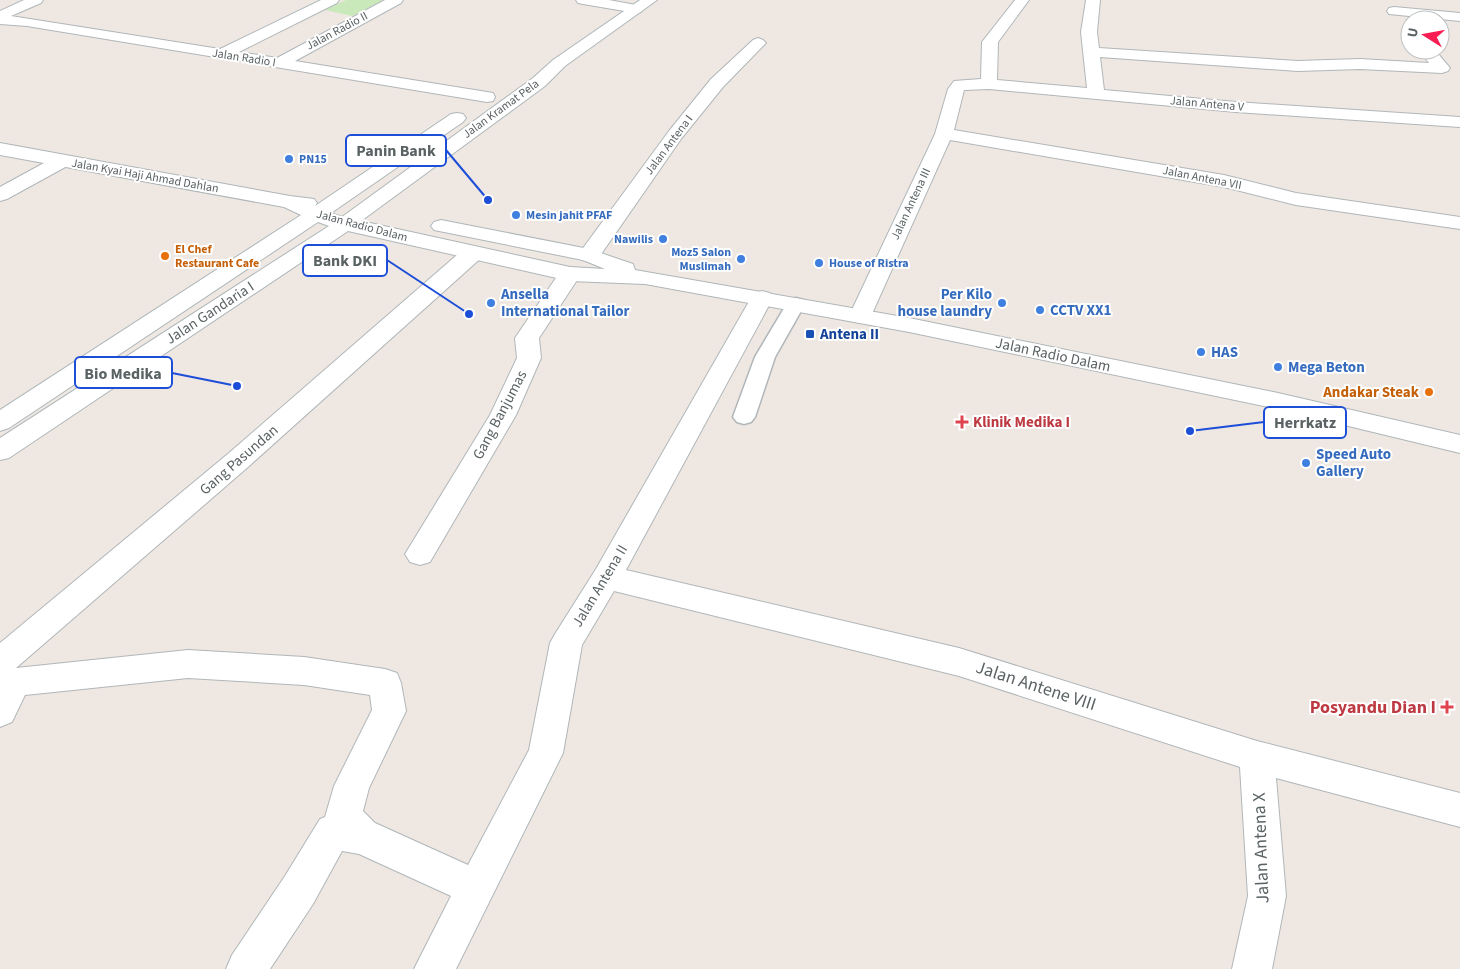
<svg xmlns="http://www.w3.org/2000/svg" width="1460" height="969" font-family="'Source Sans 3',sans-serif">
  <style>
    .green { fill: #cae9bb }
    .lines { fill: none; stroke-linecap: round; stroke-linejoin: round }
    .lane-casing { stroke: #b0b6b9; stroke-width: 3 }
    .street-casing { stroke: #b0b6b9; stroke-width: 2 }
    .secondary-casing { stroke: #aeb6b9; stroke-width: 2 }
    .lane { fill: #fff; fill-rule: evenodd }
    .street { fill: #fff; fill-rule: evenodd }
    .secondary { fill: #fff; fill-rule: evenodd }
    .shop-dot { fill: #3f7fe0; stroke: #fff; stroke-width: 2 }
    .food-dot { fill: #e8710a; stroke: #fff; stroke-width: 2 }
    .transit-dot { fill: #1a4fb4; stroke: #fff; stroke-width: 2 }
    .health-dot { fill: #e0444e; stroke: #fff; stroke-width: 2 }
    .labels { text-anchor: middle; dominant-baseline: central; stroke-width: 4; stroke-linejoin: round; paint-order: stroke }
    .far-street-label { font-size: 12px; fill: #5a6264; stroke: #fff }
    .far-shop-label { font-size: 12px; font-weight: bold; fill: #366cbe; stroke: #fff; text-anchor: start }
    .far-food-label { font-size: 12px; font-weight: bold; fill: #c56008; stroke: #fff; text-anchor: start }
    .shop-label { font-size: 15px; font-weight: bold; fill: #366cbe; stroke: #fff; text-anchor: start }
    .street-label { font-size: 15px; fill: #5a6264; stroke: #fff }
    .transit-label { font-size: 15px; font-weight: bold; fill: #164399; stroke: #fff; text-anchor: start }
    .food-label { font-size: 15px; font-weight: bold; fill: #c56008; stroke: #fff; text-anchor: end }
    .health-label { font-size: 15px; font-weight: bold; fill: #be3a42; stroke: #fff; text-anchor: start }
    .near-street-label { font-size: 18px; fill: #5a6264; stroke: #fff }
    .near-health-label { font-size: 18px; font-weight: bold; fill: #be3a42; stroke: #fff; text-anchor: end }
    .leader { fill: none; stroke: #1d4ed8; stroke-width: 2 }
    .callout-dot { fill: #1d4ed8; stroke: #fff; stroke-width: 2 }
    .callout { fill: #fff; stroke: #1d4ed8; stroke-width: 2 }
    .callout-label { font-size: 16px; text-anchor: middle; font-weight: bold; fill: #5a6264 }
  </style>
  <rect width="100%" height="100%" fill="#efe8e2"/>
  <!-- green -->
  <path class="green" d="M346,0h38l-32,16 -27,-6z"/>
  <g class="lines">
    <defs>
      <path id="lane" d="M796,298l7,2 2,4 -30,53 -20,60 -4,5 -7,2 -7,-2 -4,-5 22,-60 34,-57z"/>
      <path id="street" d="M24,0h19l-2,3 -30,13 209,33 101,-49h18l-2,3 -98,49 38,6 108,-58h18l-2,3 -106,58 192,31 6,1 2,4 -2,4 -6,1 -460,-76 -27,-2v-13z
        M576,0h33l32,6 2,3 -2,3 -5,1 -53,-9 -5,-1z
        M1015,0h14l-31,42 -1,38 90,8 -6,-56 5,-32h14l-3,32 2,16 199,13 62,-2 69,4 -10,-13h16l15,18 -2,3 -6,2 -82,-4 -62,2 -198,-14 4,33 132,12 224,15v10l-224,-15 -247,-23 -25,1 -10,40 270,45 72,18 164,24v12l-164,-24 -72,-18 -274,-47 -79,176 -3,5 -8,2 -8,-2 -3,-5 86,-182 13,-45 6,-8 27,-2 1,-37z
        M1394,7l66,6v8l-71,-7 -2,-3 2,-3z
        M758,38l5,2 3,3 -3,3 -40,41 -42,52 -84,121 -8,1 -8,-1 -3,-5 91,-124 42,-52 42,-39z
        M62,155l7,2 2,4 -2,4 -62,34 -7,2v-14l55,-30z
        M473,247l8,1 3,5 -3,5 -233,209 -232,201 172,-18 116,7 81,12 12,4 4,10 5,28 -37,77 -6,23 12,12 93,42 61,-115 21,-107 5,-9 41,-65 155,-271 3,-5 8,-2 8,2 3,5 -147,272 333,78 298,93 203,52v34l-184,-49 10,118 -14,73h-40l16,-73 -8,-129 -281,-91 -345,-85 -32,54 -19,108 -107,216h-42l37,-73 -92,-42 -17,-3 -29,53 -43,65h-44l6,-14 53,-79 35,-57 5,-2 9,-31 38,-76 -2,-15 -66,-10 -116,-7 -163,17 -13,27 -12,5v-84l229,-190 236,-205z
        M570,267l8,2 3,5 -42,64 2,20 -25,57 -86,147 -10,3 -10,-3 -5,-8 5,-8 80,-131 27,-57 -2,-20 47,-69z"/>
      <path id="secondary" d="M640,0h17l-92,66 -20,20 -184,135 209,46 35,2 -22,-9 -149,-30 -3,-4 3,-4 7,-2 148,29 44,15 2,6 274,48 369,75 182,42v18l-182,-44 -369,-77 -264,-48 -75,-3 -222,-50 -339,227 -9,2v-22l329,-212 -11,-4 -309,206 -9,3v-21l301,-195 -17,-8 -284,-52v-12l290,53 24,3 3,4 -2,3 136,-92 6,-1 6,1 3,4 -3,4 -132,91 11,4 191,-139 20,-18z"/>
    </defs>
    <!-- lane casing -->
    <use href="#lane" class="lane-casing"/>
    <!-- street casing -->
    <use href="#street" class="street-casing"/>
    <!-- secondary casing -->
    <use href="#secondary" class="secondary-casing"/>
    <!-- lane -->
    <use href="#lane" class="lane"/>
    <!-- street -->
    <use href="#street" class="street"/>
    <!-- secondary -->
    <use href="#secondary" class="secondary"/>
  </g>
  <!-- markers -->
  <g class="shop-dot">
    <circle cx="289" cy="159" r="5"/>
    <circle cx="516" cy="215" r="5"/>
    <circle cx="663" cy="239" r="5"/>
    <circle cx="741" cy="259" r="5"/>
    <circle cx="819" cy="263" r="5"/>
    <circle cx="491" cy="303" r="5"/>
    <circle cx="1002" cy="303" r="5"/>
    <circle cx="1040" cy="310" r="5"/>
    <circle cx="1201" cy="352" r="5"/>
    <circle cx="1278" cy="367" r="5"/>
    <circle cx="1306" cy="463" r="5"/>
  </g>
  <g class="food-dot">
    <circle cx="165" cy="256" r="5"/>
    <circle cx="1429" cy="392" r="5"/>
  </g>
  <rect class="transit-dot" x="805" y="329" width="10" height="10" rx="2.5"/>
  <g class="health-dot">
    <path d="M959.5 414.5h5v5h5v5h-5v5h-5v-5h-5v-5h5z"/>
    <path d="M1444.5 699.5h5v5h5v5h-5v5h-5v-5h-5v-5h5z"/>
  </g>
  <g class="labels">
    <!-- far-street labels -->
    <g class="far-street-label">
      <text transform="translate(337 31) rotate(-28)">Jalan Radio II</text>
      <text transform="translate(244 58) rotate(9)">Jalan Radio I</text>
      <text transform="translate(1207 104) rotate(5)">Jalan Antena V</text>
      <text transform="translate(501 109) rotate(-36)">Jalan Kramat Pela</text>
      <text transform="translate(669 145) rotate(-53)">Jalan Antena I</text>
      <text transform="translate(145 176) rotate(10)">Jalan Kyai Haji Ahmad Dahlan</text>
      <text transform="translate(1202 178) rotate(11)">Jalan Antena VII</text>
      <text transform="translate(911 204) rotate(-65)">Jalan Antena III</text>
      <text transform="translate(362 226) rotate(15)">Jalan Radio Dalam</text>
    </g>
    <!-- far-shop labels -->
    <g class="far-shop-label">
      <text x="299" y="159">PN15</text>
      <text x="526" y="215">Mesin jahit PFAF</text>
      <text x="653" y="239" text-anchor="end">Nawilis</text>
      <text x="731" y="252" text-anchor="end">Moz5 Salon<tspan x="731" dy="14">Muslimah</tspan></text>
      <text x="829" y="263">House of Ristra</text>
    </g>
    <!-- far-food labels -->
    <g class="far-food-label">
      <text x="175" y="249">El Chef<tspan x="175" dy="14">Restaurant Cafe</tspan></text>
    </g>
    <!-- shop labels -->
    <g class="shop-label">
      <text x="501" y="294">Ansella<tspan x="501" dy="17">International Tailor</tspan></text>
      <text x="992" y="294" text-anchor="end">Per Kilo<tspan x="992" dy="17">house laundry</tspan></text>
      <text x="1050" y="310">CCTV XX1</text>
      <text x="1211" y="352">HAS</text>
      <text x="1288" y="367">Mega Beton</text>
      <text x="1316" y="454">Speed Auto<tspan x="1316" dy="17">Gallery</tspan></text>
    </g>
    <!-- street labels -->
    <g class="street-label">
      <text transform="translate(210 313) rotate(-33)">Jalan Gandaria I</text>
      <text transform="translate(1053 355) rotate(12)">Jalan Radio Dalam</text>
      <text transform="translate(500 415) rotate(-62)">Gang Banjumas</text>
      <text transform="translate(239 460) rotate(-41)">Gang Pasundan</text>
      <text transform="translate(600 586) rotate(-59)">Jalan Antena II</text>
    </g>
    <!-- transit labels -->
    <g class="transit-label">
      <text x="820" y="334">Antena II</text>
    </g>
    <!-- food labels -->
    <g class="food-label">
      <text x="1419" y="392">Andakar Steak</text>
    </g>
    <!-- health labels -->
    <g class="health-label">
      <text x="973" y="422">Klinik Medika I</text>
    </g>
    <!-- near-street labels -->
    <g class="near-street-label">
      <text transform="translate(1036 686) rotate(18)">Jalan Antene VIII</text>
      <text transform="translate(1261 848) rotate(-92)">Jalan Antena X</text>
    </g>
    <!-- near-health labels -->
    <g class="near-health-label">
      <text x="1436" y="707">Posyandu Dian I</text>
    </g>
  </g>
  <!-- callouts -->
  <path class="leader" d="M488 200L446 150M469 314L387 260M237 386L172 373M1190 431L1264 422"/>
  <g class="callout-dot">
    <circle cx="488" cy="200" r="5"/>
    <circle cx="469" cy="314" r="5"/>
    <circle cx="237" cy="386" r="5"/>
    <circle cx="1190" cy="431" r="5"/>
  </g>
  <g class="callout">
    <rect x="346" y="135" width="100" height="31" rx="5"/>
    <rect x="303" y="245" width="84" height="31" rx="5"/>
    <rect x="75" y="357" width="97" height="31" rx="5"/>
    <rect x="1264" y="407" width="82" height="31" rx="5"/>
  </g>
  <g class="callout-label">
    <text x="396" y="156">Panin Bank</text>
    <text x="345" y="266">Bank DKI</text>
    <text x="123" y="379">Bio Medika</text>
    <text x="1305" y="428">Herrkatz</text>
  </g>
  <!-- north arrow -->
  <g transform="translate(1425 35) rotate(281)"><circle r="24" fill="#ffffff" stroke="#bdc0c1"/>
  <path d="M0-4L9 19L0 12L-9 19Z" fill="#f91d51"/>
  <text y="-8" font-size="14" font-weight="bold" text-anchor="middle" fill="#5a6264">U</text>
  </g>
</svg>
